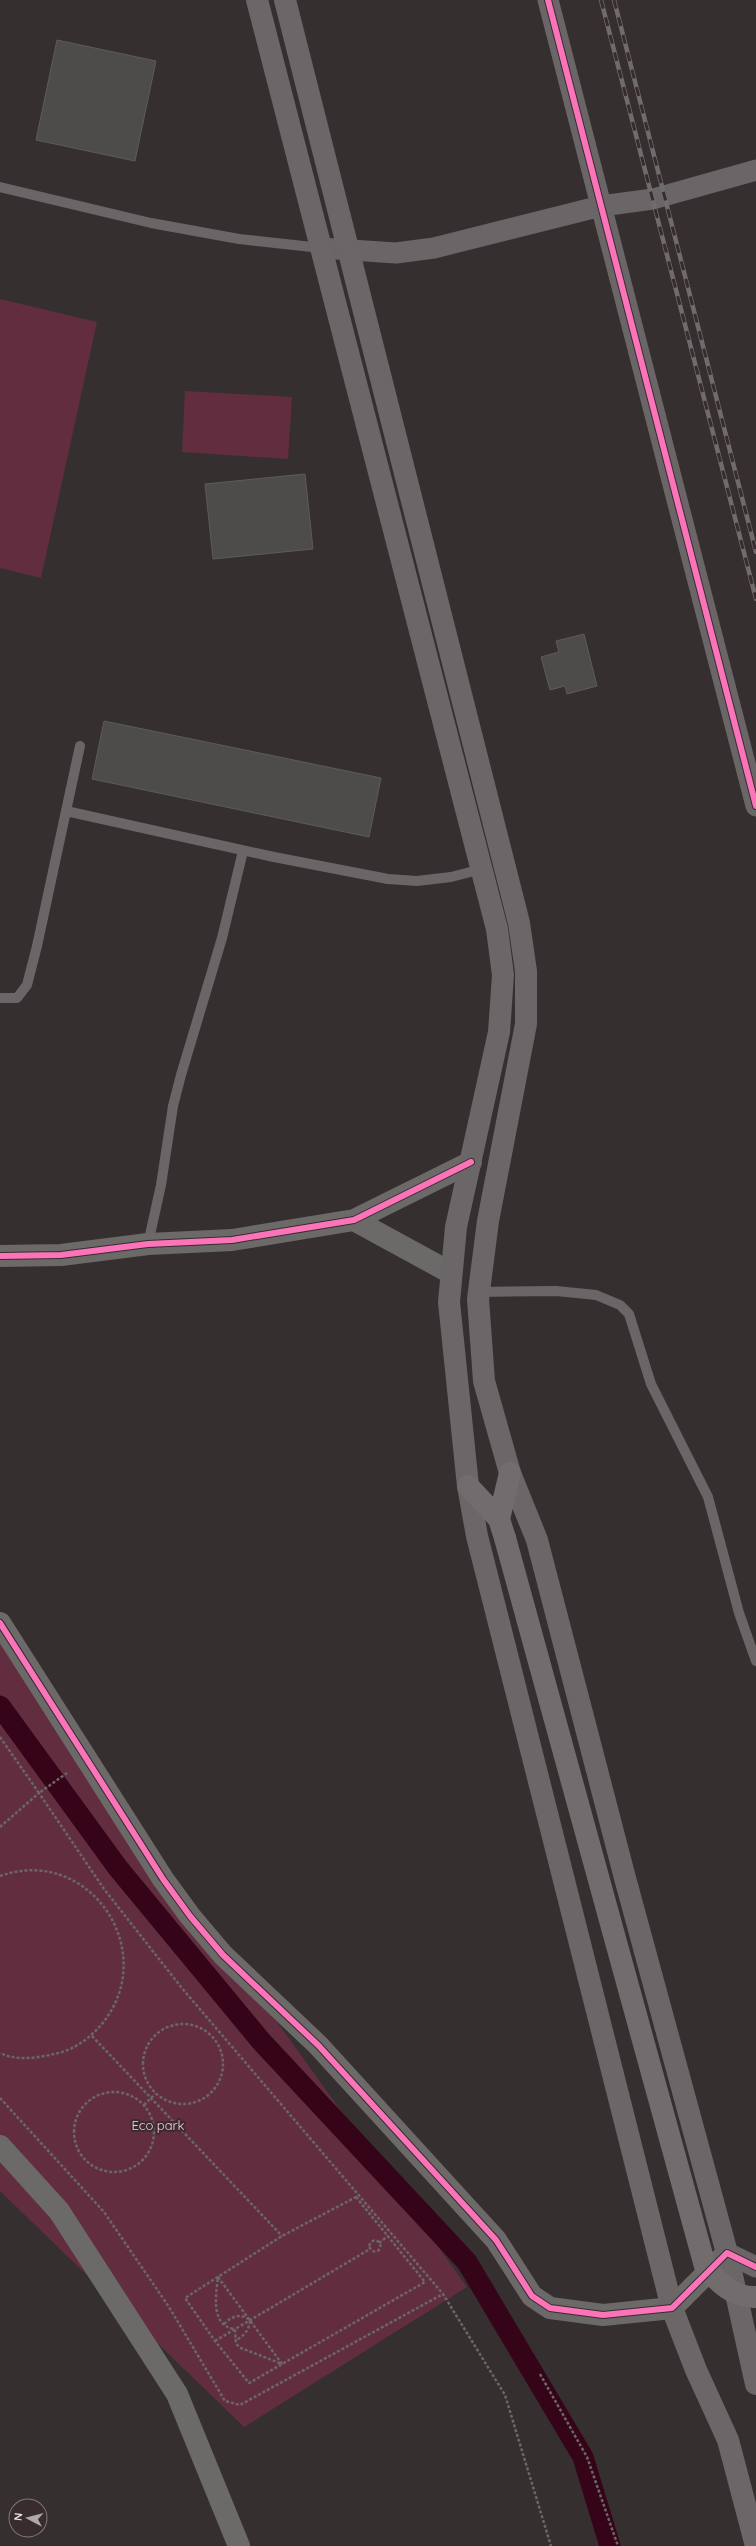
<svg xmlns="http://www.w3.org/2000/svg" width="756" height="2546" font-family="Quicksand,sans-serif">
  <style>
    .green { fill: #622e3f }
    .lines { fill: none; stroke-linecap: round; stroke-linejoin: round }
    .canal { stroke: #360418; stroke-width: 21 }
    .building { fill: #4d4c4b; stroke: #5c5c5a }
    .path { stroke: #6b6667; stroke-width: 2.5; stroke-dasharray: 3 2; stroke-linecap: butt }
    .lane { stroke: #6a6667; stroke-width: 10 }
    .street { stroke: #6a6667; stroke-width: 21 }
    .secondary { stroke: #6c6969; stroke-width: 22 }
    .primary { stroke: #6b6667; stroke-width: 22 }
    .highway { stroke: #716d6e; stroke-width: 22 }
    .rail-casing { stroke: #706c6d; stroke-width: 4.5 }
    .rail { stroke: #382c2f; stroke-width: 3; stroke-dasharray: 9; stroke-linecap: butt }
    .highway-bridge { stroke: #716d6e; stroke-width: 22 }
    .cycleway-casing { stroke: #382c2f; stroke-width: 8 }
    .cycleway { stroke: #fb73b8; stroke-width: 6 }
    .labels { text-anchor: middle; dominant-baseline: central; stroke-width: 4; stroke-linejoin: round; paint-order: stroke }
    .park-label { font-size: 13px; fill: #fdccd8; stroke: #382c2f }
  </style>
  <rect width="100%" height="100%" fill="#352f30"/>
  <!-- green -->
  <path class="green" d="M0,299l97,23 -56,256 -41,-10z
    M185,391l107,6 -4,62 -106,-7z
    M0,1635l467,652 -223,140 -244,-236z"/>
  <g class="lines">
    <!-- canal -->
    <path class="canal" d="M0,1706l118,162 143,173 206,221 116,195 27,89"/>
  </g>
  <!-- building -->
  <path class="building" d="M57,40l99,21 -21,100 -99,-21z
    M305,474l8,75 -100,10 -8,-75z
    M584,634l13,52 -30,8 -2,-8 -15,4 -9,-33 18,-5 -3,-11z
    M104,721l277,57 -12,59 -277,-58z"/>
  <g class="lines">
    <!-- path -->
    <path class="path" d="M0,1737l39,56 28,-20
      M0,1827l39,-34 65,96 77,98 262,307
      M0,1876c90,-32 162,77 101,149 -12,14 -29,26 -47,29 -17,4 -38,7 -54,-1
      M143 2064a40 40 0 1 1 80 0a40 40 0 1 1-80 0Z
      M92,2036l190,200
      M74 2132a40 40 0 1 1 80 0a40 40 0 1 1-80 0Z
      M0,2098l104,114 65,95 56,94 15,4 203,-111 62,101 46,151
      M144,2105l11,-11
      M356,2197l69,85 -176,101 -34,-42 -30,-43 97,-62z
      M369.5 2246a5.5 5.5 0 1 1 11 0a5.5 5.5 0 1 1-11 0Z
      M379,2243l9,-7
      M218,2277l64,87 -41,-16 -5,-4 -1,-15c-25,-3 -19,-34 -17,-52z
      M224,2324c8,-8 16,-11 26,-4 0,8 -5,15 -12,19h-3
      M215,2341l155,-92
      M540,2374l47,83 31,89"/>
    <!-- lane -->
    <path class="lane" d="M0,187l151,36 88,16 82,9
      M66,811l14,-65
      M0,998h17l10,-13 10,-39 29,-135 208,46 114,22 29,2 34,-4 31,-8
      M148,1244l13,-59 12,-79 8,-31 41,-137 21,-87
      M479,1292l77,-1 40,4 24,10 9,9 22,70 57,113 31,116 17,48"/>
    <!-- street -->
    <path class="street" d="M548,0l208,806
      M321,248l75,5 38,-5 167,-42 52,-7 103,-29
      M727,2253l29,14"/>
    <!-- secondary -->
    <path class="secondary" d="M354,1220l97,53
      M0,1256l61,-1 87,-11 84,-4 122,-20 117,-58
      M0,1623l163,256 27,37 33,39 95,90 178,195 36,56 18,12 53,7 69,-7 55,-55
      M0,2146l59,65 118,183 62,152"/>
    <!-- primary -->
    <path class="primary" d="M257,0l240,929 6,46 -4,57 -43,195 -7,75 19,184 9,50 195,772 24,62 32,70 28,106
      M285,0l234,923 7,48v53l-38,197 -10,78 6,82 26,92 27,67 88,338 102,375 29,131"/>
    <!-- highway -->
    <path class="highway" d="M468,1486l31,33 6,19
      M499,1519l11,-46"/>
    <defs>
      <path id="rail" d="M601,0l155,599
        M614,0l142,552"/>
    </defs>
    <!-- rail casing -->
    <use href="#rail" class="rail-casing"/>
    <!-- rail -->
    <use href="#rail" class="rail"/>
    <!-- highway-bridge -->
    <path class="highway-bridge" d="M505,1538l200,728c13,17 29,32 51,31"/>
    <defs>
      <path id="cycleway" d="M548,0l208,806
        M0,1256l61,-1 87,-11 84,-4 122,-20 117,-58
        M0,1623l163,256 27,37 33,39 95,90 178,195 36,56 18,12 53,7 69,-7 55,-55 29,14"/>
    </defs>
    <!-- cycleway casing -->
    <use href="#cycleway" class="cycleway-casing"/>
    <!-- cycleway -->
    <use href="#cycleway" class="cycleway"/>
  </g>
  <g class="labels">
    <!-- park labels -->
    <g class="park-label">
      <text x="158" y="2125">Eco park</text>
    </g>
  </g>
  <!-- north arrow -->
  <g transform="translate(28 2518) rotate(277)"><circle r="19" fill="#382c2f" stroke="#827779"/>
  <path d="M0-3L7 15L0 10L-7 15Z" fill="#afa7a8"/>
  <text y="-6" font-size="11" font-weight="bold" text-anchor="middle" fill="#f0e7e9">N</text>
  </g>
</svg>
